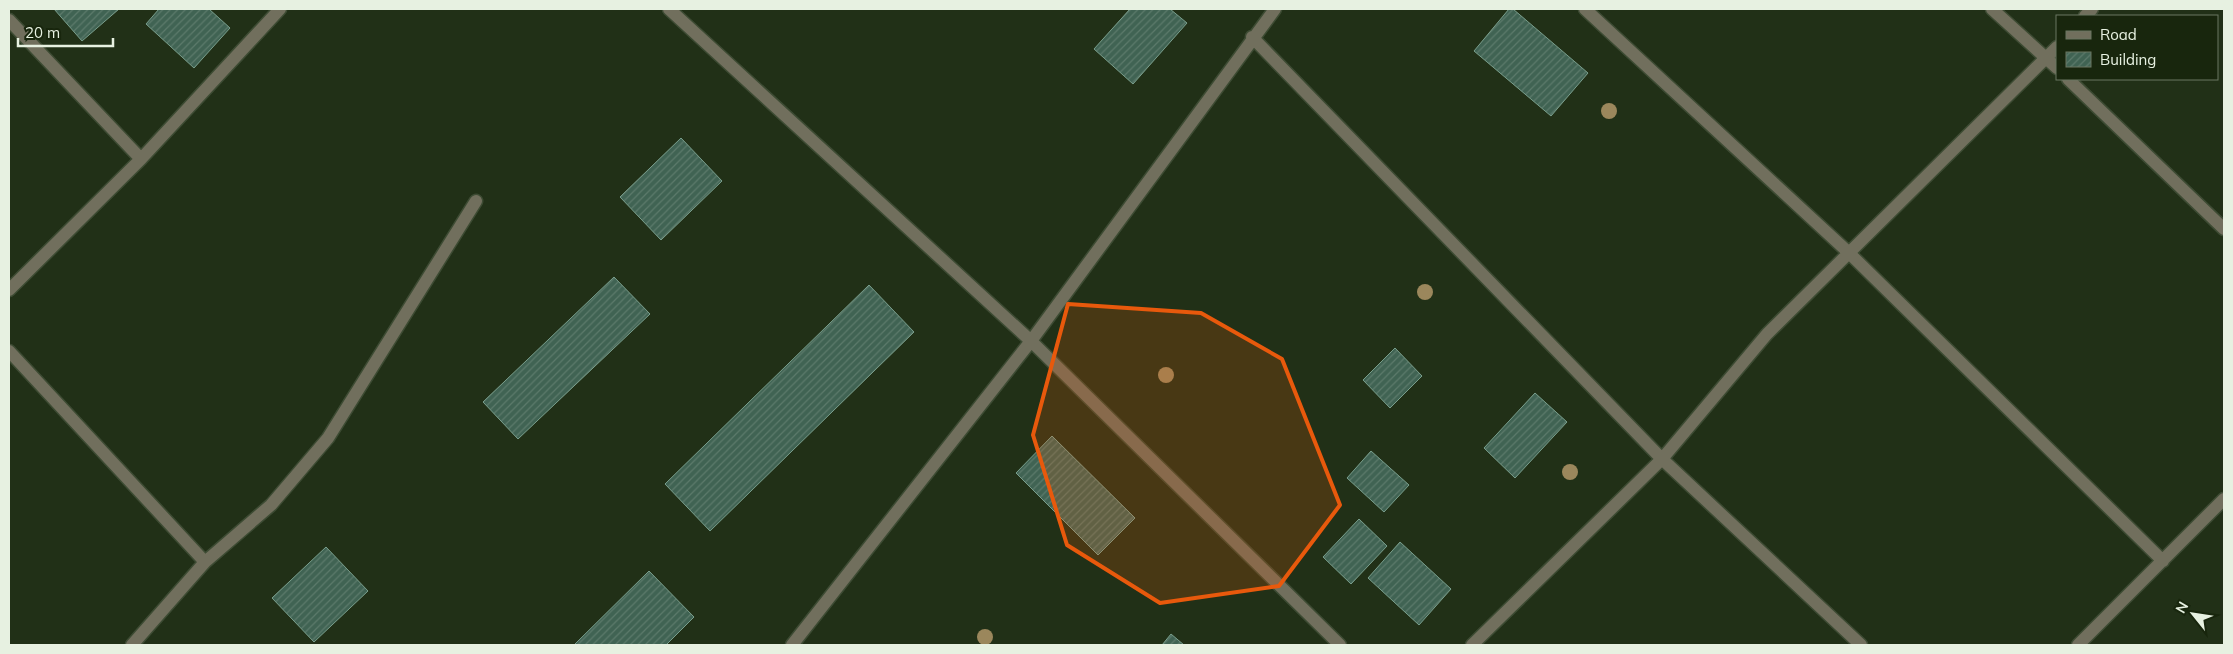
<svg xmlns="http://www.w3.org/2000/svg" width="2233" height="654" font-family="Mulish,sans-serif">
  <style>
    .building { fill: url(#building-hatch); stroke: #799e8c }
    .lines { fill: none; stroke-linecap: round; stroke-linejoin: round }
    .street-casing { stroke: #3d4b33; stroke-width: 15 }
    .street { stroke: #716f5d; stroke-width: 12 }
    .tree { fill: #9b875c }
    .marked { fill: #e8590c; fill-opacity: 0.2; stroke: #e8590c; stroke-width: 4; stroke-linejoin: round }
  </style>
  <defs>
    <pattern id="building-hatch" width="6" height="6" patternUnits="userSpaceOnUse" patternTransform="scale(1.25)"><rect width="6" height="6" fill="#406353"/><path d="M-1 1l2-2M0 6l6-6M5 7l2-2" fill="none" stroke="#5c7a6b"/></pattern>
  </defs>
  <rect width="100%" height="100%" fill="#213017"/>
  <!-- building -->
  <path class="building" d="M54,9h65l-37,32z
    M159,9h50l21,19 -36,40 -48,-44z
    M1130,9h40l17,14 -54,61 -39,-35z
    M1509,9h4l75,64 -37,43 -77,-65z
    M681,138l41,43 -61,59 -41,-43z
    M614,277l36,37 -132,125 -35,-37z
    M869,285l45,47 -204,199 -45,-47z
    M1395,348l27,28 -32,32 -27,-28z
    M1535,393l32,29 -52,56 -31,-30z
    M1052,436l83,82 -37,37 -82,-82z
    M1371,451l38,34 -25,27 -37,-34z
    M1359,519l28,27 -36,38 -28,-27z
    M1400,542l51,47 -32,36 -51,-47z
    M326,547l42,44 -54,51 -42,-44z
    M649,571l45,46 -28,28h-92z
    M1171,634l13,11h-22z"/>
  <g class="lines">
    <defs>
      <path id="street" d="M669,9l362,332 309,304
        M1585,9l263,243 315,309
        M1992,9l65,59
        M2085,16l7,-7
        M9,20l132,139
        M1252,37l410,422 199,186
        M2068,79l156,150
        M9,290l132,-131 139,-150
        M9,351l196,211
        M132,645l73,-83 66,-57 57,-67 148,-237
        M792,645l239,-304 244,-332
        M1472,645l190,-186 105,-125 290,-287
        M2078,645l146,-146"/>
    </defs>
    <!-- street casing -->
    <use href="#street" class="street-casing"/>
    <!-- street -->
    <use href="#street" class="street"/>
  </g>
  <!-- trees -->
  <g class="tree">
    <circle cx="1609" cy="111" r="8"/>
    <circle cx="1425" cy="292" r="8"/>
    <circle cx="1166" cy="375" r="8"/>
    <circle cx="1570" cy="472" r="8"/>
    <circle cx="985" cy="637" r="8"/>
  </g>
  <!-- marked area -->
  <path class="marked" d="M1068,304l133,9 81,46 58,146 -61,81 -119,17 -93,-58 -34,-110z"/>
  <!-- border -->
  <rect width="2233" height="654" fill="none" stroke="#e7f1e1" stroke-width="20"/>
  <!-- legend -->
  <rect x="2056" y="15" width="162" height="65" fill="#18260d" stroke="#6b7762"/>
  <rect x="2066" y="31" width="25" height="8" fill="#716f5d" stroke="#6b7762"/>
  <text x="2100" y="40" font-size="15" fill="#e7f1e1">Road</text>
  <rect x="2066" y="52" width="25" height="15" fill="url(#building-hatch)" stroke="#6b7762"/>
  <text x="2100" y="65" font-size="15" fill="#e7f1e1">Building</text>
  <!-- north arrow -->
  <g transform="translate(2193 614) rotate(300)" stroke="#18260d" stroke-width="4" paint-order="stroke">
  <path d="M0-4L9 19L0 12L-9 19Z" fill="#e7f1e1"/>
  <text y="-8" font-size="14" font-weight="bold" text-anchor="middle" fill="#e7f1e1">N</text>
  </g>
  <!-- scale -->
  <path d="M18 38v8h95v-8" fill="none" stroke="#e7f1e1" stroke-width="2.5"/>
  <text x="25" y="38" font-size="15" fill="#e7f1e1" stroke="#18260d" stroke-width="4" paint-order="stroke">20 m</text>
</svg>
